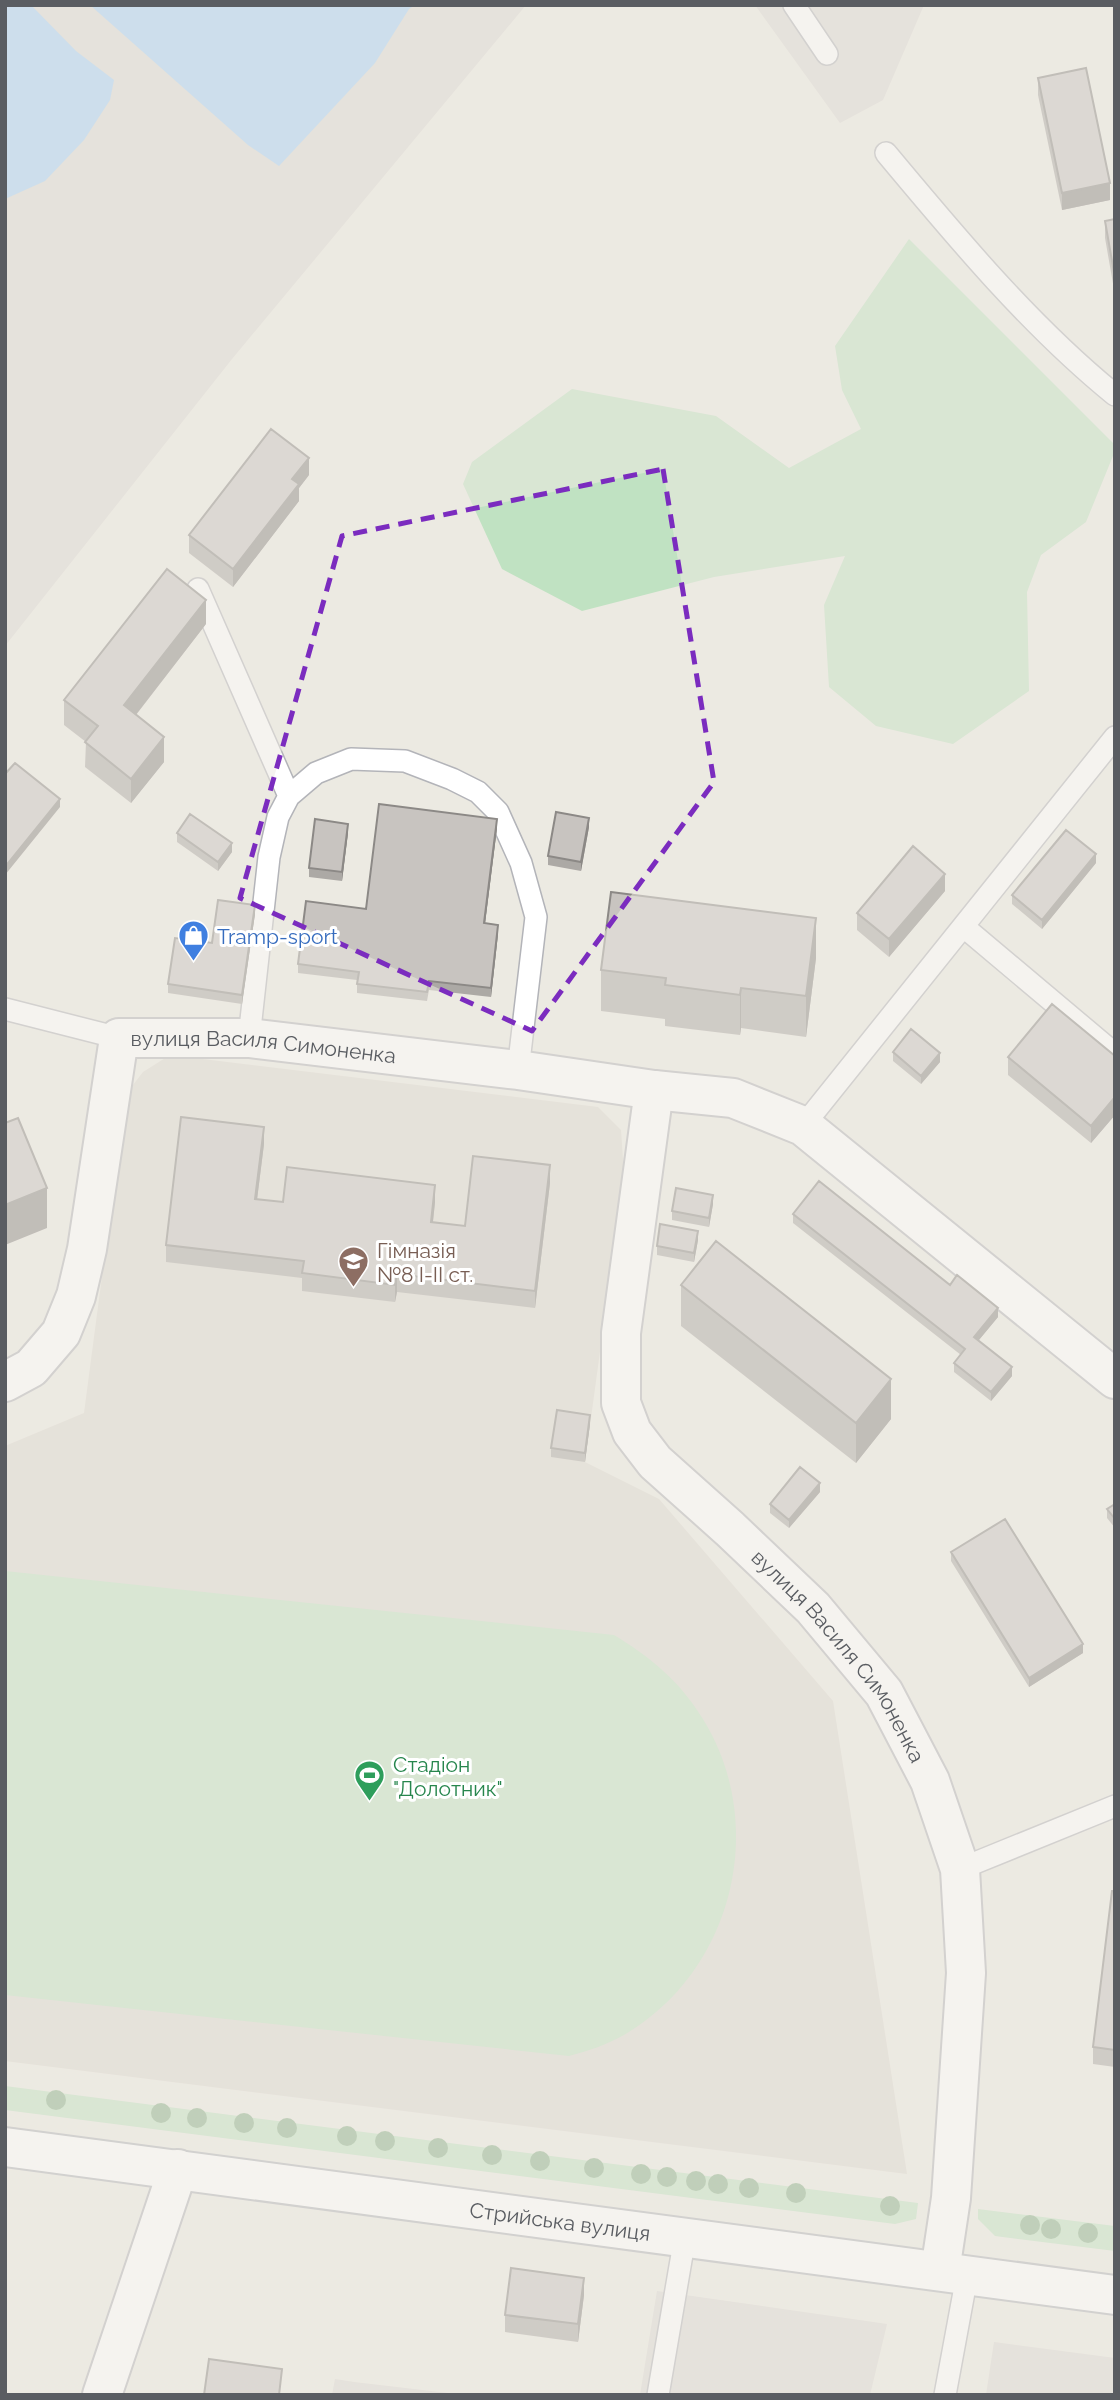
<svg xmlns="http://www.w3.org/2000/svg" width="1120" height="2400" font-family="Raleway,sans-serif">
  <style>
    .industrial { fill: #dbd9d4 }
    .education { fill: #dcd9d0 }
    .green { fill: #c0e2c2 }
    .water { fill: #a6d1f8 }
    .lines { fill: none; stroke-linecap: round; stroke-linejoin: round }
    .service-casing { stroke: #b3b4b9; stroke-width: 24 }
    .minor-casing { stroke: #b3b4b9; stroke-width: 42 }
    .tertiary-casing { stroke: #b3b4b9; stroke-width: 42 }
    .secondary-casing { stroke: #b1b4b9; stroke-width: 42 }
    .service { stroke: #fff; stroke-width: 21 }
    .minor { stroke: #fff; stroke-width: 38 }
    .tertiary { stroke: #fff; stroke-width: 38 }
    .secondary { stroke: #fff; stroke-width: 38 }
    .tree { fill: #8bb089 }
    .wall { fill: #aca9a5 }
    .shaded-wall { fill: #8c8986 }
    .building { fill: #c8c4c0; stroke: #8c8986; stroke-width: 2 }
    .marked { fill: none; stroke: #7b2cbf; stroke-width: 5; stroke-dasharray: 14 9; stroke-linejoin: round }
    .labels { text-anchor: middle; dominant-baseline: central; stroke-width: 6; stroke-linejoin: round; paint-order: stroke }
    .shop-label { font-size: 21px; fill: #366cbe; stroke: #fff; text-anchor: start }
    .street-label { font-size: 21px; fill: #5a5d62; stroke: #fff }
    .education-label { font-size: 21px; fill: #785e54; stroke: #fff; text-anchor: start }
    .leisure-label { font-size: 21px; fill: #27864d; stroke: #fff; text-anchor: start }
  </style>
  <rect width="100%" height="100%" fill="#eceae2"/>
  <!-- industrial -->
  <path class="industrial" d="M5,5h521l-294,354 -227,287z
    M755,5h169l-41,95 -43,23z
    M657,2291l230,33 -17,71h-230z
    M994,2342l121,16v37h-129z
    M335,2379l19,3 111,13h-133z"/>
  <!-- education -->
  <path class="education" d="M170,1055l428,52 23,23 3,45 -39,287 74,37 174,202 74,473 -902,-113v-615l79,-33 42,-319 17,-22z"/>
  <!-- green -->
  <path class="green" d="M909,239l206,206v6l-29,71 -45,33 -14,37 2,99 -76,53 -77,-18 -47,-39 -5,-82 21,-49 -131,21 -132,34 -80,-42 -39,-85 9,-22 100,-73 144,27 73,52 72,-39 -19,-39 -7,-44z
    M5,1571l609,64c33,20 62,43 83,75 74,107 39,260 -73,325 -18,10 -36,16 -55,21l-564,-61z
    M5,2086l913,117 -2,16 -21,5 -890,-114z
    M978,2209l137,17v25l-120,-15 -17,-17z"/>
  <!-- water -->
  <path class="water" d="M5,5h26l45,46 38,29 -4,20 -26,40 -39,41 -40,18z
    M90,5h325l-6,4 -34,54 -96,103 -31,-21z"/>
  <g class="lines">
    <defs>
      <path id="service" d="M794,5l33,49
        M886,153c70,84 144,173 229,242
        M198,589l91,207
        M964,927l151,127
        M5,1009l114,29
        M249,1038l20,-181 9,-40 11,-21 27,-23 35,-14 54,2 47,18 26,13 20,20 23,51 15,54 -18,153
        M803,1126l312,-389
        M960,1869l155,-63
        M658,2395l27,-158
        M945,2395l22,-119"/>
      <g id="minor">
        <path id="s1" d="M654,1090l-33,243v70l11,29 23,30 75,67 83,79 71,85 46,88 30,88 6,104 -15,225 -11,73"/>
        <path id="s2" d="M5,1382l26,-14 30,-35 15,-37 11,-47 32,-211h130l269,32 136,20 79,8 70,28 312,253"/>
      </g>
      <path id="tertiary" d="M102,2395l76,-226"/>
      <g id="secondary">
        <path id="s3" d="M5,2147l1110,148"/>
      </g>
    </defs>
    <!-- service casing -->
    <use href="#service" class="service-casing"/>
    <!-- minor casing -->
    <use href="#minor" class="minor-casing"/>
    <!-- tertiary casing -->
    <use href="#tertiary" class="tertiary-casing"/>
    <!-- secondary casing -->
    <use href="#secondary" class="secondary-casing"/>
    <!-- service -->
    <use href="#service" class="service"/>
    <!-- minor -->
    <use href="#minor" class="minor"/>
    <!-- tertiary -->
    <use href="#tertiary" class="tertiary"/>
    <!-- secondary -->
    <use href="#secondary" class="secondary"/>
  </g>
  <!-- trees -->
  <g class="tree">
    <circle cx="56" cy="2100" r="10"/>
    <circle cx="161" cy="2113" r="10"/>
    <circle cx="197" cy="2118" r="10"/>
    <circle cx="244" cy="2123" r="10"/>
    <circle cx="287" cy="2128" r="10"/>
    <circle cx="347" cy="2136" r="10"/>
    <circle cx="385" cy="2141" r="10"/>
    <circle cx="438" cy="2148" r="10"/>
    <circle cx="492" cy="2155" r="10"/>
    <circle cx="540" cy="2161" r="10"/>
    <circle cx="594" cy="2168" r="10"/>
    <circle cx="641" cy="2174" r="10"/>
    <circle cx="667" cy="2177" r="10"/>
    <circle cx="696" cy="2181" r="10"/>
    <circle cx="718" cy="2184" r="10"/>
    <circle cx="749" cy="2188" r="10"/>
    <circle cx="796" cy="2193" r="10"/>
    <circle cx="890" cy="2206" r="10"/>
    <circle cx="1030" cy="2225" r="10"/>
    <circle cx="1051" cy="2229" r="10"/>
    <circle cx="1088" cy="2233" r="10"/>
  </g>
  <!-- wall -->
  <path class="wall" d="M1038,78l72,122 -48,10 -24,-115z
    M1115,219v76l-10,-57v-17z
    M309,475l-10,13v13l-66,86 -44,-34v-18z
    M206,624l-70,91 28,47 -33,41 -46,-36 1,-25 -22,-17v-25z
    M589,827l-8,44 -33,-6v-9z
    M497,828l-12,95 13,11 -7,63 -62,-7 -2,11 -70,-8v-13l-59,-7v-9l68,-55z
    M177,833l55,19 -14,19 -41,-29z
    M348,833l-6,48 -33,-4v-9z
    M1096,863l-54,66 -30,-25v-9z
    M945,891l-56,66 -32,-27v-17z
    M255,914l-13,90 -74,-11v-9l44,-41z
    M816,958l-10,79 -65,-9 -1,7 -75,-9v-7l-64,-8v-41z
    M893,1052l47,10 -19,22 -28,-23z
    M1115,1056v59l-24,28 -83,-68v-18z
    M264,1144l-7,55 26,3h152l-2,20 32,4 85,-43 -15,125 -138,-16 -2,10 -93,-11v-13l-136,-16v-17z
    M713,1204l-4,23 -37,-7v-9z
    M793,1214l157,71 48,32 -20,24 34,35 -21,25 -37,-29v-9l7,-8 -168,-132z
    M698,1240l-4,22 -37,-7v-9z
    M681,1285l210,134 -35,44 -175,-137z
    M590,1424l-5,38 -34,-5v-9z
    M820,1492l-31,36 -19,-15v-9z
    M1115,1504v24l-8,-10v-9z
    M951,1552l132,101 -54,34 -78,-126z
    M1115,1891v176l-22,-3v-17z
    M584,2295l-6,47 -73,-10v-17z"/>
  <!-- shaded-wall -->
  <path class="shaded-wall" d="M1110,183v17l-48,10v-17z
    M309,458v17l-10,13v13l-66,86v-18l59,-90z
    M206,600v24l-82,106v-25z
    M164,737v25l-33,41v-24z
    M60,799v8l-55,68v-8z
    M589,818v9l-8,44v-9z
    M497,819v9l-13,104v-9z
    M348,824v9l-6,48v-9z
    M232,843v9l-14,19v-9z
    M1096,854v9l-54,66v-9z
    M945,874v17l-56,66v-18z
    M255,905v9l-13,90v-9z
    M816,918v40l-10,79v-41z
    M498,925v9l-7,63v-9z
    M741,988v40l-1,7v-40z
    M940,1053v9l-19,22v-8z
    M1115,1097v18l-24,28v-17z
    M264,1127v17l-9,72v-17z
    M550,1165v18l-15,125v-17z
    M435,1185v17l-4,37v-17z
    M47,1188v40l-42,17v-40z
    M713,1195v9l-4,23v-9z
    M698,1231v9l-4,22v-9z
    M397,1274v18l-2,10v-17z
    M998,1308v9l-24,29v-9z
    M1012,1367v9l-21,25v-9z
    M891,1379v40l-35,44v-40z
    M590,1415v9l-5,38v-9z
    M820,1483v9l-31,36v-8z
    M1083,1644v9l-54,34v-9z
    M584,2278v17l-6,47v-18z"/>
  <!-- building -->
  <path class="building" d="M1086,68l24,115 -48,10 -24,-115z
    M1115,219v59l-10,-57z
    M271,429l38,29 -17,21 7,5 -66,85 -44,-34z
    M167,569l39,31 -82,105 40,32 -33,42 -46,-37 13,-16 -34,-26z
    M15,763l45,36 -55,68v-93z
    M379,804l118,15 -13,104 14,2 -7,63 -62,-7 -2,11 -70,-8 2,-12 -61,-8 8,-63 60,8z
    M556,812l33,6 -8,44 -33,-6z
    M190,814l42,29 -14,19 -41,-29z
    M315,819l33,5 -6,48 -33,-4z
    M1066,830l30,24 -54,66 -30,-25z
    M913,846l32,28 -56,65 -32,-26z
    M611,892l205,26 -10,78 -65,-8 -1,7 -75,-10 1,-7 -65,-8z
    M218,900l37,5 -13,90 -74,-11 7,-46 37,5z
    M1052,1004l63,52v41l-24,29 -83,-69z
    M911,1029l29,24 -19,23 -28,-24z
    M181,1117l83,10 -9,72 28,3 4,-35 148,18 -4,37 34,4 8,-70 77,9 -15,126 -138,-17 -2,11 -93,-12 2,-12 -138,-16z
    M18,1118l29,70 -42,17v-82z
    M819,1181l131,104 7,-10 41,33 -24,29 38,30 -21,25 -37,-29 11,-14 -172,-135z
    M676,1188l37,7 -4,23 -37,-7z
    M660,1224l38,7 -4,22 -37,-7z
    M716,1241l175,138 -35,44 -175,-138z
    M557,1410l33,5 -5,38 -34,-5z
    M800,1467l20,16 -31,37 -19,-16z
    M1115,1504v15l-8,-10z
    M1005,1519l78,125 -54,34 -78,-126z
    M1112,1891h3v159l-22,-3z
    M511,2268l73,10 -6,46 -73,-9z
    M209,2359l73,10 -3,26h-75z"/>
  <!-- marked area -->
  <path d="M0 0H1120V2400H0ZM663,469l51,313 -182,249 -292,-133 102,-362z" fill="#eceae2" fill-opacity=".55" fill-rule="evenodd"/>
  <path class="marked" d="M663,469l51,313 -182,249 -292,-133 102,-362z"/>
  <!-- icons -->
  <defs>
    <symbol id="shop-pin" viewBox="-11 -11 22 30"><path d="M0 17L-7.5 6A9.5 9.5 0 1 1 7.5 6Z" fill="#3f7fe0" stroke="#fff"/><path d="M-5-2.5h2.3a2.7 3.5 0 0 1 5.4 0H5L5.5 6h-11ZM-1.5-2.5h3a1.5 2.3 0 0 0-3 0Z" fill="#fff"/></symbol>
    <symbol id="school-pin" viewBox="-11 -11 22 30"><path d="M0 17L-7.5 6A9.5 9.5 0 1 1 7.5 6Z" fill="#8d6e63" stroke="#fff"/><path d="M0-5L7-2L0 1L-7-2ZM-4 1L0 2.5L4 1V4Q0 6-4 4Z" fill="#fff"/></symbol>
    <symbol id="stadium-pin" viewBox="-11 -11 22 30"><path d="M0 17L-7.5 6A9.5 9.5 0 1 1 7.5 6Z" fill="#2e9e5b" stroke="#fff"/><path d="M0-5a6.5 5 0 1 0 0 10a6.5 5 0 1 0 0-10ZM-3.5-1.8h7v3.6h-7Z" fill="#fff"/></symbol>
  </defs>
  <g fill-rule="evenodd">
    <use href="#shop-pin" x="176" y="918" width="35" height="47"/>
    <use href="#school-pin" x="336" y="1244" width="35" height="47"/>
    <use href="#stadium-pin" x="352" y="1758" width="35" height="47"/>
  </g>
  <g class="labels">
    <!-- shop labels -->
    <g class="shop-label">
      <text x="217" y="936">Tramp-sport</text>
    </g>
    <!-- street labels -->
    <g class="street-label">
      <text stroke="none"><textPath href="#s2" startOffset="522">вулиця Василя Симоненка</textPath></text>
      <text stroke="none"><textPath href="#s1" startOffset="653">вулиця Василя Симоненка</textPath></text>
      <text stroke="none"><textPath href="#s3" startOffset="560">Стрийська вулиця</textPath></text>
    </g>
    <!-- education labels -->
    <g class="education-label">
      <text x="377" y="1250">Гімназія<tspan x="377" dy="24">№8 I-II ст.</tspan></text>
    </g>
    <!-- leisure labels -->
    <g class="leisure-label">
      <text x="393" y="1764">Стадіон<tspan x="393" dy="24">"Долотник"</tspan></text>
    </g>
  </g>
  <!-- border -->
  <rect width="1120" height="2400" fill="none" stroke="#5a5d62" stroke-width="14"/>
</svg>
